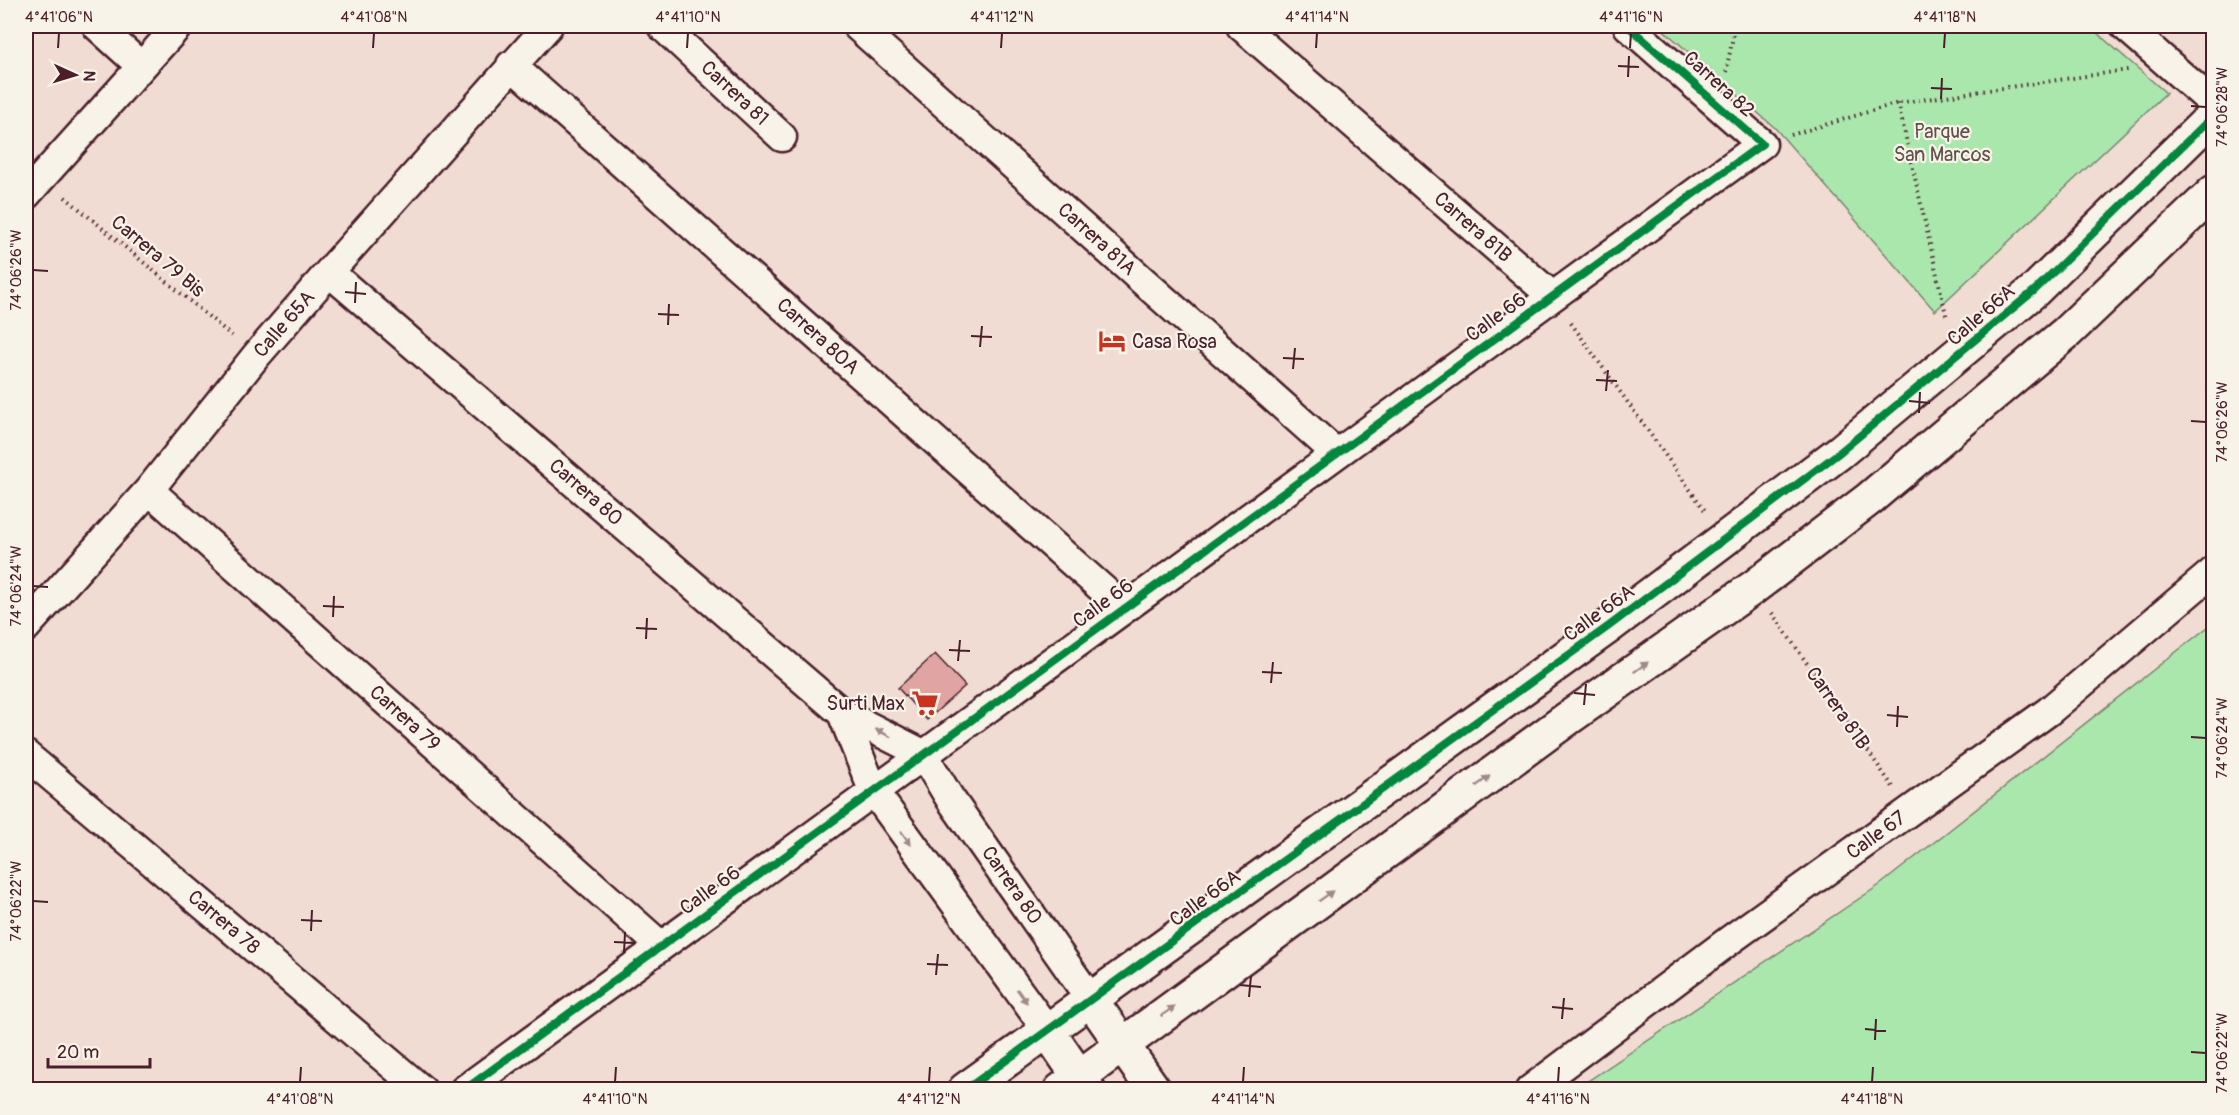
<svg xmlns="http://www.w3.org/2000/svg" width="2239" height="1115" font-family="Pangolin,sans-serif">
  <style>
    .green { fill: #aae7ad; stroke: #7a836c; stroke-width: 1.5 }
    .building { fill: #e0a5a2; stroke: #4a1f2b; stroke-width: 1.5 }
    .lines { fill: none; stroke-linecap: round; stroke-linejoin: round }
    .street-casing { stroke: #4a1f2b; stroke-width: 33 }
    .secondary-casing { stroke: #4a1f2b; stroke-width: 38 }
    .path { stroke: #4a1f2b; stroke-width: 4; stroke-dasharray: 1.5 4.5; stroke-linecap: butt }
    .street { stroke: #f7f3e8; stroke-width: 28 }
    .secondary { stroke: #f7f3e8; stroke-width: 33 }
    .cycleway-casing { stroke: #f7f3e8; stroke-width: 11 }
    .cycleway { stroke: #00873e; stroke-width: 8 }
    .oneway { fill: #a0898a }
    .ticks { fill: none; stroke: #4a1f2b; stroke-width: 2 }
    .labels { text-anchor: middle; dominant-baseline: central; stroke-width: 4.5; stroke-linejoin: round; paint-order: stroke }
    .street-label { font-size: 20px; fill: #4a1f2b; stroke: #f7f3e8 }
    .park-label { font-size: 20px; fill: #62514c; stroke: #f7f3e8 }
    .poi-label { font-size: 20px; fill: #4a1f2b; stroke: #f7f3e8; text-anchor: start }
    .neatline { fill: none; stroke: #4a1f2b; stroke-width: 2 }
    .ticks-label { font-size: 15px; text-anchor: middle; fill: #4a1f2b }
  </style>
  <rect width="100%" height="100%" fill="#f0dcd3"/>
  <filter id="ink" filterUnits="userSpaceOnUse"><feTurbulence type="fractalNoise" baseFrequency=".0167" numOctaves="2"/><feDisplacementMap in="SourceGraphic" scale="12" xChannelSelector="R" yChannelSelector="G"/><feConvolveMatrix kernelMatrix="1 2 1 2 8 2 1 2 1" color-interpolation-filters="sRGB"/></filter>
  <g filter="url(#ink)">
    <!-- green -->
    <path class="green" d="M1659,26h430l77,67 -231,218 -160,-183z
      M2213,623v466h-637l305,-205z"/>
    <!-- building -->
    <path class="building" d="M935,654l30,32 -38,34 -29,-32z"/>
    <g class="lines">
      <defs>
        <path id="street" d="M97,26l44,40
          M662,26l120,111
          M857,26l479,427
          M1241,26l311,270
          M2125,26l89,78
          M511,65l613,543
          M26,195l152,-169
          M329,272l513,441 81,41 26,43 142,203
          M149,490l512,456
          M26,627l123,-137 107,-134 73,-84 219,-246
          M842,713l31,77 174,240
          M26,755l396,335
          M464,1090l1298,-946 -134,-118
          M1530,1090l200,-150 319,-229 165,-140"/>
        <path id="secondary" d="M1091,1000l63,90
          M1047,1030l41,60
          M965,1090l644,-464 231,-174 195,-162 179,-175
          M1061,1090l506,-371 187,-132 115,-88 198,-167 147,-140"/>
      </defs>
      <!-- street casing -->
      <use href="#street" class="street-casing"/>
      <!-- secondary casing -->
      <use href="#secondary" class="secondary-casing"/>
      <!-- path -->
      <path class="path" d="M1726,72l9,-46
        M1898,103l49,216
        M1791,135l107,-32 230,-33
        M65,197l167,139
        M1571,323l135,189
        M1772,613l121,174"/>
      <!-- street -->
      <use href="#street" class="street"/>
      <!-- secondary -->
      <use href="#secondary" class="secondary"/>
      <defs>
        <path id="cycleway" d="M464,1090l1298,-946 -134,-118
          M965,1090l644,-464 231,-174 195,-162 179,-175"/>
      </defs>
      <!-- cycleway casing -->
      <use href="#cycleway" class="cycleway-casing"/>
      <!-- cycleway -->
      <use href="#cycleway" class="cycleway"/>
    </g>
    <!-- one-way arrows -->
    <defs><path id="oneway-solid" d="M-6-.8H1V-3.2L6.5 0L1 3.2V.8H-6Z" transform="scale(1.5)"/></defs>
    <g class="oneway">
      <use href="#oneway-solid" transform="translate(1641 667) rotate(-35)"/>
      <use href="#oneway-solid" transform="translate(883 733) rotate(-153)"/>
      <use href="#oneway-solid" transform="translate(1483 781) rotate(-36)"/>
      <use href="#oneway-solid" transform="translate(906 838) rotate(54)"/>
      <use href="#oneway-solid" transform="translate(1326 896) rotate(-36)"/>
      <use href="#oneway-solid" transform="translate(1022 996) rotate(54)"/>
      <use href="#oneway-solid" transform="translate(1168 1011) rotate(-36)"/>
    </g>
  </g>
  <!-- ticks -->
  <path class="ticks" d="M58,48l1,-15M373,48l1,-15M687,48l1,-15M1001,48l1,-15M1316,48l1,-15M1630,48l1,-15M1944,48l1,-15M1618,66l21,1M1628,77l1,-21M1931,88l21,1M1941,99l1,-21M2191,106l15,1M33,270l15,1M345,292l21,2M355,303l1,-21M658,314l21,1M668,325l1,-21M971,336l21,1M980,347l2,-21M1283,358l21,1M1293,369l2,-21M1596,380l21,1M1606,391l2,-21M1909,401l21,2M1919,413l1,-21M2191,421l15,1M33,586l15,1M323,606l21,1M333,617l1,-21M636,628l21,1M646,639l1,-21M949,650l21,1M958,661l2,-21M1262,672l20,1M1271,683l2,-21M1574,693l21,2M1584,705l2,-21M1887,715l21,2M1897,727l1,-21M2191,737l15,1M33,901l15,1M301,920l21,1M311,931l1,-21M614,942l21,1M624,953l1,-21M927,964l21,1M936,975l2,-21M1240,985l21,2M1249,997l2,-21M1552,1007l21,2M1562,1019l2,-21M1865,1029l21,2M1875,1040l1,-21M2191,1052l15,1M300,1082l1,-15M615,1082l1,-15M929,1082l1,-15M1243,1082l1,-15M1558,1082l1,-15M1872,1082l1,-15"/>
  <!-- icons -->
  <defs>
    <symbol id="hotel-bare" viewBox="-9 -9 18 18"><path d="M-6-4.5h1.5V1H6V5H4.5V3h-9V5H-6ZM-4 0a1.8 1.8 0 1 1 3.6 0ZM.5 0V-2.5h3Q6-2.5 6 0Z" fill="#c8321e" stroke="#f7f3e8" stroke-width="2.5" paint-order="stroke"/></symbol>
    <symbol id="supermarket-bare" viewBox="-9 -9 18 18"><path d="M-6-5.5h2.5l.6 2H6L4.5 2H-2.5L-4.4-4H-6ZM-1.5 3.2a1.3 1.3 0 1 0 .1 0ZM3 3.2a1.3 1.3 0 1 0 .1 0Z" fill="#c8321e" stroke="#f7f3e8" stroke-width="2.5" paint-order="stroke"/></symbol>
  </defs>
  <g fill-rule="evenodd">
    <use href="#hotel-bare" x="1093" y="322" width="38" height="38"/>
    <use href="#supermarket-bare" x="906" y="684" width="38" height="38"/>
  </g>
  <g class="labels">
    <!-- street labels -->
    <g class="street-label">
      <text transform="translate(1719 84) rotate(42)">Carrera 82</text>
      <text transform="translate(735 93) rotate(43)">Carrera 81</text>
      <text transform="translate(1473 227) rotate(41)">Carrera 81B</text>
      <text transform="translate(1097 239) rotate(42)">Carrera 81A</text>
      <text transform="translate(158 256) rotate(40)">Carrera 79 Bis</text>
      <text transform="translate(1981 315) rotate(-41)">Calle 66A</text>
      <text transform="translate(1496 317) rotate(-36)">Calle 66</text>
      <text transform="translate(284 324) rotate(-49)">Calle 65A</text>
      <text transform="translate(818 336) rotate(42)">Carrera 80A</text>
      <text transform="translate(586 492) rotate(41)">Carrera 80</text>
      <text transform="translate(1103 603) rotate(-36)">Calle 66</text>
      <text transform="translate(1599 613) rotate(-36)">Calle 66A</text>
      <text transform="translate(1838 708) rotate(55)">Carrera 81B</text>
      <text transform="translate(405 718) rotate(42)">Carrera 79</text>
      <text transform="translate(1876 835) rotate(-36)">Calle 67</text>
      <text transform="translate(1012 885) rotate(55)">Carrera 80</text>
      <text transform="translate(710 890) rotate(-36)">Calle 66</text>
      <text transform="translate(1205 898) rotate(-36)">Calle 66A</text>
      <text transform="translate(224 922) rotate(40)">Carrera 78</text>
    </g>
    <!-- park labels -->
    <g class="park-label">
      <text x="1942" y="131">Parque<tspan x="1942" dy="23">San Marcos</tspan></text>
    </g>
    <!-- poi labels -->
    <g class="poi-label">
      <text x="1132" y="341">Casa Rosa</text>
      <text x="905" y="703" text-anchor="end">Surti Max</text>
    </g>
  </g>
  <!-- margin -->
  <rect width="2239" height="1115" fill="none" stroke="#f7f3e8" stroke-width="66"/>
  <!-- north arrow -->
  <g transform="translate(75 75) rotate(94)" stroke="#f7f3e8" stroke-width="4.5" paint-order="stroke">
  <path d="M0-4.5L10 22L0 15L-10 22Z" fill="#4a1f2b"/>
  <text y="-9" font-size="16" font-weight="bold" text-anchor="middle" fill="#4a1f2b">N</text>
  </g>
  <!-- scale -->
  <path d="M48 1058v9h102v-9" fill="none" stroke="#4a1f2b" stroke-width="3"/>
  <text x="57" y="1058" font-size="18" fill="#4a1f2b" stroke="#f7f3e8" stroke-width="4.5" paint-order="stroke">20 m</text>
  <rect x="33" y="33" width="2173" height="1049" class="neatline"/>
  <g class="ticks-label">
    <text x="59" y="22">4°41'06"N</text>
    <text x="374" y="22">4°41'08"N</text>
    <text x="688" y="22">4°41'10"N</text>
    <text x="1002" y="22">4°41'12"N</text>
    <text x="1317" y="22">4°41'14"N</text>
    <text x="1631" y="22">4°41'16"N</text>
    <text x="1945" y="22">4°41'18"N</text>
    <text transform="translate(2222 107) rotate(-90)" y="5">74°06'28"W</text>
    <text transform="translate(16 270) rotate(-90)" y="5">74°06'26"W</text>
    <text transform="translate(2222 422) rotate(-90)" y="5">74°06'26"W</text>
    <text transform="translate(16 586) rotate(-90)" y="5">74°06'24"W</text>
    <text transform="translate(2222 738) rotate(-90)" y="5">74°06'24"W</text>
    <text transform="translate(16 901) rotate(-90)" y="5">74°06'22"W</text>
    <text transform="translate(2222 1053) rotate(-90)" y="5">74°06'22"W</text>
    <text x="300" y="1104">4°41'08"N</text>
    <text x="615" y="1104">4°41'10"N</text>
    <text x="929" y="1104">4°41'12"N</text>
    <text x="1243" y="1104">4°41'14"N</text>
    <text x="1558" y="1104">4°41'16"N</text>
    <text x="1872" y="1104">4°41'18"N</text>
  </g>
</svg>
